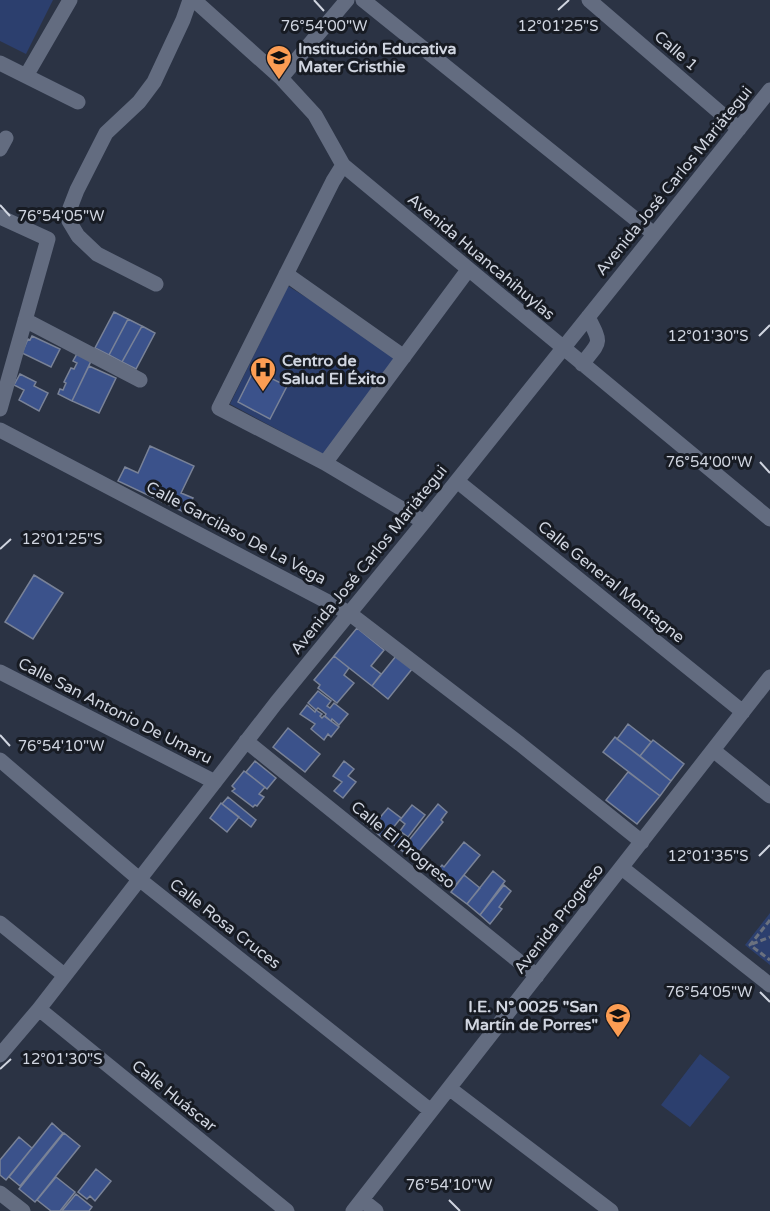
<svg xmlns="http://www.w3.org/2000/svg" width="770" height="1211" font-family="'Varela Round',sans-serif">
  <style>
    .green { fill: #2c3f6e }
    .building { fill: #3b528b; stroke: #798297; stroke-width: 1.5 }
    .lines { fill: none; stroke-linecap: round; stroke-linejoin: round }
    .path { stroke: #6a717f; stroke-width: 3; stroke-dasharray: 6 3; stroke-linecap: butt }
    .minor { stroke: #636c80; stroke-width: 15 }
    .ticks { fill: none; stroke: #d0d5e0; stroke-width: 2 }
    .labels { text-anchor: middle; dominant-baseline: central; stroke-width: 6; stroke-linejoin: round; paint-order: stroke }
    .poi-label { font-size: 16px; font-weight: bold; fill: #d0d5e0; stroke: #171b23; text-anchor: start }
    .street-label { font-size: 16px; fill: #d0d5e0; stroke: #171b23 }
    .ticks-label { font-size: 15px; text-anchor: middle; fill: #d0d5e0; stroke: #171b23; stroke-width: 6; stroke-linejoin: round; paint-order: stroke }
  </style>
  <rect width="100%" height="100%" fill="#2b3344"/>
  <!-- green -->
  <path class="green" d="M0,0h53l-27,54 -26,-13z
    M288,286l48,30 60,43 -71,96 -95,-51z
    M770,913v52l-25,-20z
    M700,1054l30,23 -40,50 -29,-22z"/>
  <!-- building -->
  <path class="building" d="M114,312l14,7 -19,36 -14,-7z
    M128,319l14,7 -20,36 -13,-7z
    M142,326l13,7 -19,36 -14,-7z
    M32,336l28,13 -9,18 -29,-14 6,-14 2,1z
    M78,352l14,7 -20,42 -14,-7 2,-5 3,1 3,-7 -2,-1 7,-14 3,1 3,-6 -4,-2z
    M89,366l27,12 -17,35 -27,-12z
    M254,370l33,16 -17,33 -32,-17z
    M20,374l16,8 -2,4 14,7 -9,18 -20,-11 5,-10 -10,-5z
    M150,446l44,20 -13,27 12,5 -7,15 -68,-32 7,-14 13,6z
    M34,575l29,18 -30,46 -28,-17z
    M357,628l27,22 -13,16 10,8 -9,12 -38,-30z
    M334,656l15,12 -5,7 10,8 -17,20 -19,-15 2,-3 -6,-5z
    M396,656l16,13 -24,30 -16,-13z
    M318,691l13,10 -4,5 3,2 4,-5 14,11 -9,11 -7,-6 -1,2 -6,-5 1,-2 -8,-6 -2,2 -8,-7z
    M307,705l8,7 1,-2 6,4 -2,2 2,2 2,-2 15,11 -8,10 -3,-3 -4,6 -13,-11 4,-5 -15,-10z
    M628,724l23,18 -11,14 -23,-17z
    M288,728l32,26 -15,18 -32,-25z
    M615,737l56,44 -11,15 -57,-44z
    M653,740l31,24 -13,17 -31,-25z
    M255,761l21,17 -9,11 -21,-17z
    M344,761l10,8 -6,7 8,6 -13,16 -9,-7 8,-9 -9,-6z
    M244,771l21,16 -6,7 5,3 -7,9 -2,-1 -2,2 -21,-16 3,-2 -3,-3z
    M628,772l32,24 -23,28 -31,-24z
    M228,797l28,23 -5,7 -29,-23z
    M221,803l18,14 -12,15 -17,-14z
    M438,804l9,8 -6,8 2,2 -30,37 -12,-9z
    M412,805l13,10 -17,22 -8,-6 5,-7 -5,-4z
    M388,808l13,10 -17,21 -21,-17 6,-7 8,6z
    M395,832l11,8 -7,9 -11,-9z
    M464,842l16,13 -25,31 -8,-6 -4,6 -11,-9 10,-12 2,2z
    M493,871l12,10 -25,34 -13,-11z
    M464,875l16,13 -13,16 -16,-12z
    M504,885l7,6 -12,16 3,2 -12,15 -10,-9z
    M52,1123l11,10 -43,53 -11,-9z
    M64,1133l16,13 -45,56 -16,-13z
    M19,1137l13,11 -26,32 -6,-5v-15z
    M96,1169l15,12 -16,20 -5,-5 -3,3 -9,-7z
    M56,1177l19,15 -15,19h-9l-14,-11z
    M76,1194l16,13 -3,4h-27z"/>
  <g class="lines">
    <!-- path -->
    <path class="path" d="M770,920l-20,25 20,15
      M752,944l18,-7"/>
    <!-- minor -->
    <path class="minor" d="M194,0l87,78 34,37 28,50 427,354
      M363,0l291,234
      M589,0l150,129
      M0,63l78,39
      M26,76l44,-76
      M281,78l66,-78
      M0,149l6,-11
      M343,165l-10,16 -114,227 106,55 99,59
      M0,217l48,22 -48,170
      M286,274l118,83
      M156,284l-59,-30 -19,-18 -9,-15 1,-13 7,-18 29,-57 33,-31 15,-20 29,-62 7,-20
      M25,320l115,60
      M582,364c19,-24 20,-19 6,-47
      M0,430l349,183 171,131 122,98
      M325,463l143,-193
      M457,481l286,231
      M0,672l215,110
      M246,741l291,235
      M713,750l57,46
      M0,760l139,119 292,232
      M622,868l148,117
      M0,923l64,52
      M39,1009l248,202
      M0,1055l39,-46 237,-306 148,-181 346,-432
      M449,1088l162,123
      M0,1193l23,18
      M362,1200l14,11
      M353,1211l417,-534"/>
  </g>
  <!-- ticks -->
  <path class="ticks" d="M314,0l10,11M558,10l11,-10M0,205l10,11M759,336l11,-11M760,462l10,11M0,549l11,-10M0,735l10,11M759,856l11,-11M760,992l10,10M0,1069l11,-10M449,1200l11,11"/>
  <!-- icons -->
  <defs>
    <symbol id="school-pin" viewBox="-11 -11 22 30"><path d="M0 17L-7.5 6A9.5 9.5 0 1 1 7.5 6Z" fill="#fc9d53" stroke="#171b23"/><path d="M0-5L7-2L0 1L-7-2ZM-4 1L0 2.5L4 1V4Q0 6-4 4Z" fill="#111"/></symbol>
    <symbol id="hospital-pin" viewBox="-11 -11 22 30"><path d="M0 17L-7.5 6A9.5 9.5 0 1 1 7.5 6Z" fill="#fc9d53" stroke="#171b23"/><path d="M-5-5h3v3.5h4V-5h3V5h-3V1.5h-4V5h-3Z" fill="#111"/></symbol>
  </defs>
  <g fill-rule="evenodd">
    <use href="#school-pin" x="264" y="43" width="30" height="40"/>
    <use href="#hospital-pin" x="248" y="355" width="30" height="40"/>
    <use href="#school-pin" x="603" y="1001" width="30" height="40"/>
  </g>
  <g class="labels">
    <!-- poi labels -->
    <g class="poi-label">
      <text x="298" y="49">Institución Educativa<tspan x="298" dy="18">Mater Cristhie</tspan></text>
      <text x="282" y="361">Centro de<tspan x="282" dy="18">Salud El Éxito</tspan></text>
      <text x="598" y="1007" text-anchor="end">I.E. N° 0025 "San<tspan x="598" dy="18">Martín de Porres"</tspan></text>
    </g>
    <!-- street labels -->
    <g class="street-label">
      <text transform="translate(676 51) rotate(41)">Calle 1</text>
      <text transform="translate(674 181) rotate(-51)">Avenida José Carlos Mariátegui</text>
      <text transform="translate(481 257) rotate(40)">Avenida Huancahihuylas</text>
      <text transform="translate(236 533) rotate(28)">Calle Garcilaso De La Vega</text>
      <text transform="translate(369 560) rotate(-51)">Avenida José Carlos Mariátegui</text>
      <text transform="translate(611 582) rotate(39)">Calle General Montagne</text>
      <text transform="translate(115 711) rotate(27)">Calle San Antonio De Umaru</text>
      <text transform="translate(403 845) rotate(39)">Calle El Progreso</text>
      <text transform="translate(559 919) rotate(-52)">Avenida Progreso</text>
      <text transform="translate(225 924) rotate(38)">Calle Rosa Cruces</text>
      <text transform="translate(174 1096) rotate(39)">Calle Huáscar</text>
    </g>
  </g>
  <g class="ticks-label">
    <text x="558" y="31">12°01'25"S</text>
    <text x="324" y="31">76°54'00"W</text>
    <text x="61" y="221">76°54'05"W</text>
    <text x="708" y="341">12°01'30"S</text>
    <text x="709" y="467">76°54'00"W</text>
    <text x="62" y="544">12°01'25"S</text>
    <text x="61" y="751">76°54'10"W</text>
    <text x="708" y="861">12°01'35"S</text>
    <text x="709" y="997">76°54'05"W</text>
    <text x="62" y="1064">12°01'30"S</text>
    <text x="449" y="1190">76°54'10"W</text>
  </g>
</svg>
